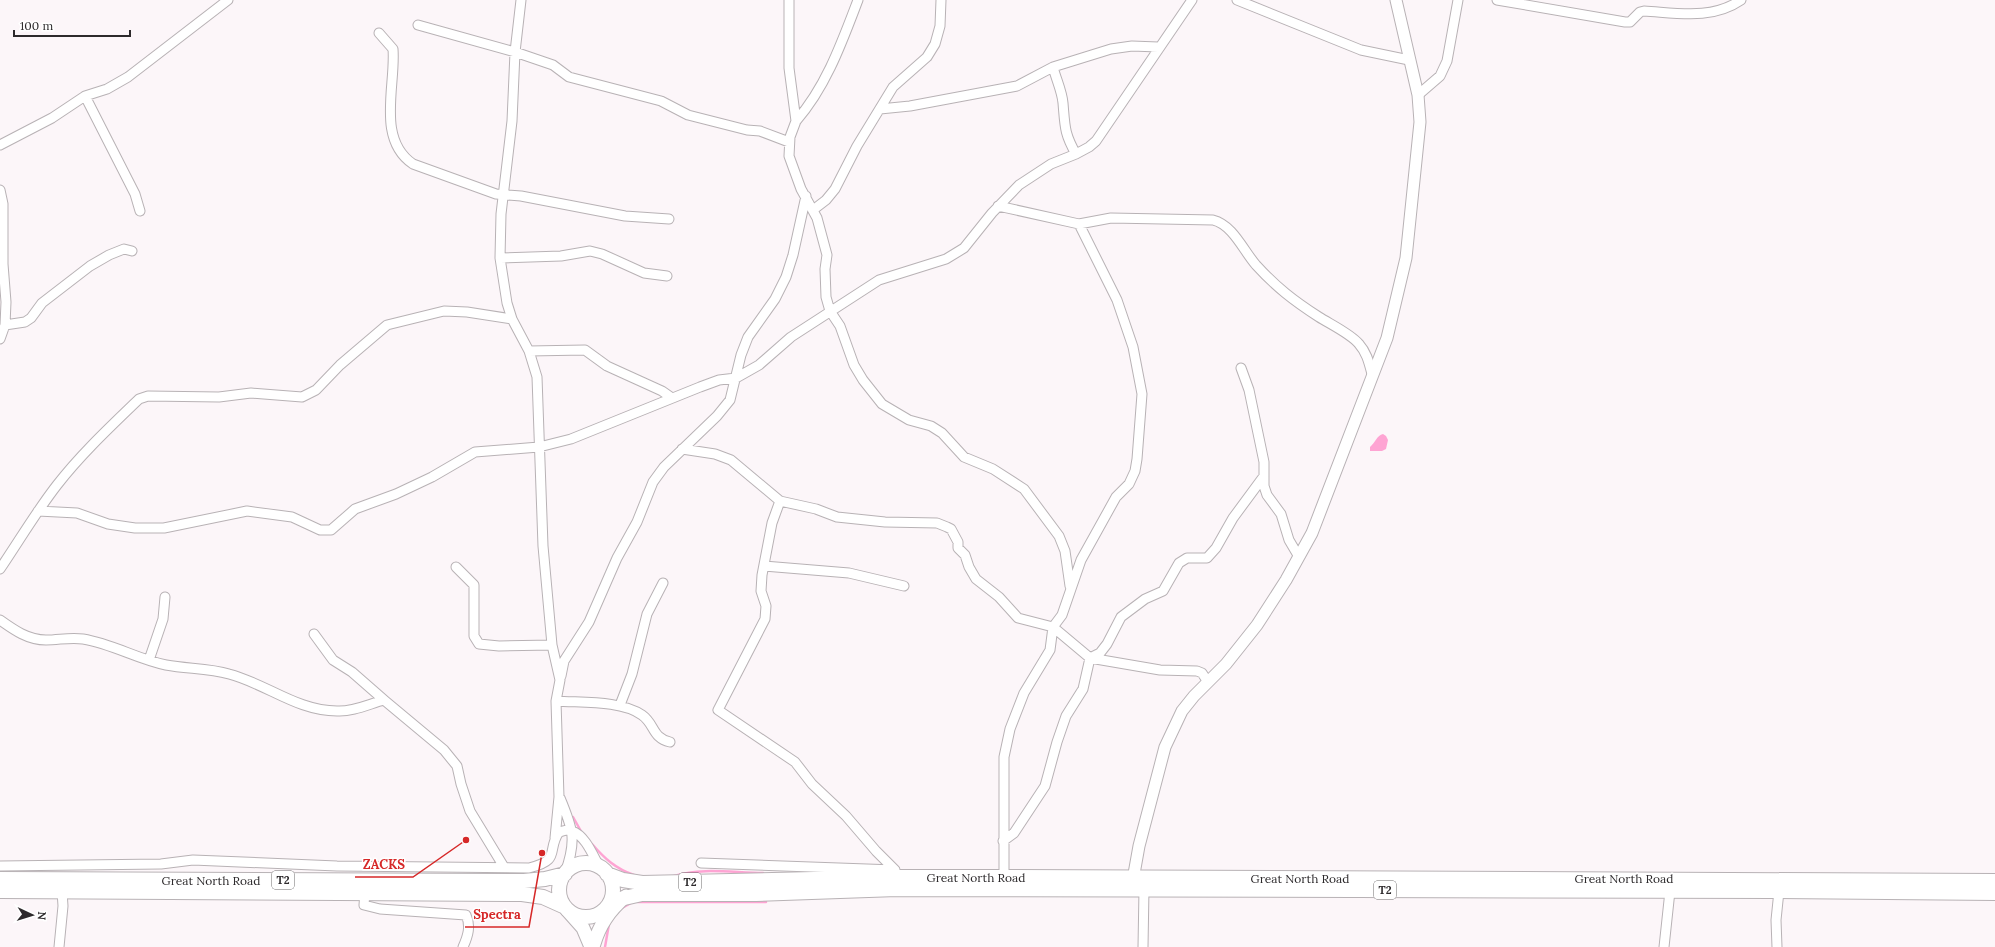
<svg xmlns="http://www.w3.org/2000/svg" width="1995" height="947" font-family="Lora,serif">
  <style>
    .water { fill: #fea4d3 }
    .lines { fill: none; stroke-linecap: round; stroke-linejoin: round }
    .stream { stroke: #fea4d3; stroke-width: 2.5 }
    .minor-casing { stroke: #b8b2b5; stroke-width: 11 }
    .tertiary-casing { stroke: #b8b2b5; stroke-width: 13 }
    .secondary-casing { stroke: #b8b2b5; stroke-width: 15 }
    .primary-casing { stroke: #b8b2b5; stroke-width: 16 }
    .minor { stroke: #fff; stroke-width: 9 }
    .tertiary { stroke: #fff; stroke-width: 11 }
    .secondary { stroke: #fff; stroke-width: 13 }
    .primary { stroke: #fff; stroke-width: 14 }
    .labels { text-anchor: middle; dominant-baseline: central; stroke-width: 3; stroke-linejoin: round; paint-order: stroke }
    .shield { fill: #fff; stroke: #6c6a6b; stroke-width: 1 }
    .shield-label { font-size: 11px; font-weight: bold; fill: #2d2a2c }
    .street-label { font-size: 12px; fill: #2d2a2c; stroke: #fff }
    .leader { fill: none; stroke: #d62828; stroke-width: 1.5 }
    .callout-dot { fill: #d62828; stroke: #fff; stroke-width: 1.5 }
    .callout-label { font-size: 13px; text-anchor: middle; font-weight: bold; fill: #d62828; stroke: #fff; stroke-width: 3; stroke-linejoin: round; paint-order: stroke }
  </style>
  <rect width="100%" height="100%" fill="#fcf6f9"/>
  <!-- water -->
  <path class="water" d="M1383,434l3,2 2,4 -2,9 -4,2h-12v-4c5,-4 7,-12 13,-13z"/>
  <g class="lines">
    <!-- stream -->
    <path class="stream" d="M573,817l9,16
      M592,844c12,14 24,25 42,31
      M674,876c29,-9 60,-3 89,-3
      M638,902h128
      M622,908l9,-5
      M605,947l4,-23"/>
    <defs>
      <path id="minor" d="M521,0l-6,52 -3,69 -11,93 -1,44 7,45 5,16 17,32 8,26 6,169 9,99 8,35 -4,21 3,96 -4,41
        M789,0v68l7,53 -6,16 -1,19 12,33 16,29 10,37 -2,14 1,28 4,14 10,15 14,39 9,15 19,24 27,16 22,6 11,7 22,24 29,12 31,20 35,47 6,15 5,35
        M1237,0l124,50 48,10
        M1497,0l128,22h5l10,-10 4,-1c34,2 68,9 97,-11
        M418,25l97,27 38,13 16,12 92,24 27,14 59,15 13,1 29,11
        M379,33l14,16c3,36 -17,90 20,115l83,30 25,2 104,20 44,3
        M1053,67c3,12 9,24 10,36 2,23 1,30 13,51
        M1418,95l22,-19 7,-15 11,-61
        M85,96l50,98 5,17
        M880,109l30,-3 107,-20 36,-19 58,-18 21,-3 26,1
        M796,121c30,-34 46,-79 62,-121
        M0,145l52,-27 33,-22 22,-7 21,-12 100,-77
        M0,190l3,14v60l3,38 -1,23 -5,14
        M998,206l81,18 32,-6 102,2c20,5 30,30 43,45 20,22 38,36 63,52 11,7 32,17 40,27 8,9 10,19 13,30
        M813,210l13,-10 9,-11 22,-43 36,-59 34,-30 8,-13 5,-18 1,-26
        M500,258l61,-2 29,-5 12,3 42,19 23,3
        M5,325l20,-3 6,-4 11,-15 48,-37 19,-11 15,-6 8,2
        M529,351l56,-1 22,16 55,25 10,7
        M1241,368l8,22 15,72v24l3,9 14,19 8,26 10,17
        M682,449l33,5 16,6 49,41 36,8 21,8 48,5 52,1 10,4 4,2 7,13v6l7,7 4,12 7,12 23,18 19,21 35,9 37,31 70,12 37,1 5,2 6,9
        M780,501l-8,22 -10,52 -1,16 5,15 -1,13 -47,91 77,52 17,22 34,32 30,35 19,19 2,12
        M38,511l39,2 31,11 27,4h29l83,-17 45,6 28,13h11l24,-21 41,-15 36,-17 43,-25 64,-5 32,-8 129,-52 19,-7 17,-2 23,-13 32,-28 88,-57 67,-21 18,-11 28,-35 27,-28 32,-21 25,-10 13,-7 7,-6 96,-141
        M764,566l85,7 55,13
        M456,567l18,18v51l5,8 20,2 53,-1
        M0,569c19,-28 36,-57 57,-84 24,-31 54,-59 82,-86l9,-3 71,1 32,-4 51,4 14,-7 24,-25 47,-40 57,-14 23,1 45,7
        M0,620c14,10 28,20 46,20 13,0 24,-3 37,-1 30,5 54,20 83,26 21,4 43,3 63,9 38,10 68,37 108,37 16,1 32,-7 47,-11l60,50 13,16 4,18 9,27 34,56
        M314,634l19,26 19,12 32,28
        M149,660l14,-41 2,-22
        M561,676l3,-15 25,-39 28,-64 20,-36 16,-40 11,-15 53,-51 13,-16 11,-45 7,-18 27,-38 11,-22 7,-22 13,-59
        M556,701c25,2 65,-1 86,14 13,9 10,23 28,27
        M620,705l12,-31 15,-60 16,-31
        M560,798c13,31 17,42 5,75
        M1003,841l11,-8 31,-47 12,-44 9,-26 17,-27 7,-31 10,-5 7,-9 14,-27 24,-18 18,-8 16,-28 8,-5h20l9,-10 17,-30 31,-42
        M701,863l194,7
        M0,866l161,-2 32,-4 144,6 192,2c33,-8 17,-17 30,-36 4,-1 10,-3 13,-1 14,5 21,25 28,37
        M1004,882v-125l6,-28 14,-36 26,-43 3,-23 9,-12 19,-55 35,-63 13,-13 6,-13 2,-12 5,-65 -9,-47 -16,-47 -38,-76
        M365,892l-1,13 16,4 86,6c5,11 2,21 -3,32
        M59,947l4,-41 -1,-15
        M1143,947l1,-58
        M1664,947l6,-56
        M1777,947l-1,-27 3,-29"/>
      <path id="tertiary" d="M1132,885l7,-39 26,-99 17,-36 12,-15 32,-32 31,-39 29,-45 26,-47 75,-195 19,-80 14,-136 -2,-27 -22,-95"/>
      <path id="secondary" d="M567,910l16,18 8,19
        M593,947c6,-22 16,-36 33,-51"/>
      <path id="primary" d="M559 890a27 27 0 1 1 54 0a27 27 0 1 1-54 0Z
        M607,874l16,6 19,3 255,-6h107l991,4
        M0,879l524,2 21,-2 20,-5
        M0,891l522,3 21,3 20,9
        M611,901l31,-7h114l141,-5 882,2 216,2"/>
    </defs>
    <!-- minor casing -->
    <use href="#minor" class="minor-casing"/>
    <!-- tertiary casing -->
    <use href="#tertiary" class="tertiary-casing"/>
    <!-- secondary casing -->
    <use href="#secondary" class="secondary-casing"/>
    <!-- primary casing -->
    <use href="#primary" class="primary-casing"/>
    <!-- minor -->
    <use href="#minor" class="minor"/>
    <!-- tertiary -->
    <use href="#tertiary" class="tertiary"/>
    <!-- secondary -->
    <use href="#secondary" class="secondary"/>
    <!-- primary -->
    <use href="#primary" class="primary"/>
  </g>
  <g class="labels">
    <!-- shield labels -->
    <g class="shield">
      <rect x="272" y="871" width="22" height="18" rx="3"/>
      <rect x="679" y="873" width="22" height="18" rx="3"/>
      <rect x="1374" y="881" width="22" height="18" rx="3"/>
    </g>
    <g class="shield-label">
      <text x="283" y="880">T2</text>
      <text x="690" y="882">T2</text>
      <text x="1385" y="890">T2</text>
    </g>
    <!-- street labels -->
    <g class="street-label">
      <text x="976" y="877">Great North Road</text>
      <text x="1300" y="878">Great North Road</text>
      <text x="1624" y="878">Great North Road</text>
      <text x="211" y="880">Great North Road</text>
    </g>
  </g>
  <!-- callouts -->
  <path class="leader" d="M466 840L413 877H355M542 853L529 927H465"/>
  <g class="callout-dot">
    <circle cx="466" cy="840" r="4"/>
    <circle cx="542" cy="853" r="4"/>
  </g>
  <g class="callout-label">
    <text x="384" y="869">ZACKS</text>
    <text x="497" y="919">Spectra</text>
  </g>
  <!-- north arrow -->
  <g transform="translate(32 915) rotate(94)" stroke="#ffffff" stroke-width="3" paint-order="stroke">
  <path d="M0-3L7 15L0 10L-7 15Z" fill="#2d2a2c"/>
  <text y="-6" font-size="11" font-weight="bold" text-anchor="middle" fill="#2d2a2c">N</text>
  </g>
  <!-- scale -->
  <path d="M14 30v6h116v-6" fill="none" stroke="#2d2a2c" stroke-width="2"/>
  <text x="20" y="30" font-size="12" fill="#2d2a2c" stroke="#ffffff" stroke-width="3" paint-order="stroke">100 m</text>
</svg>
